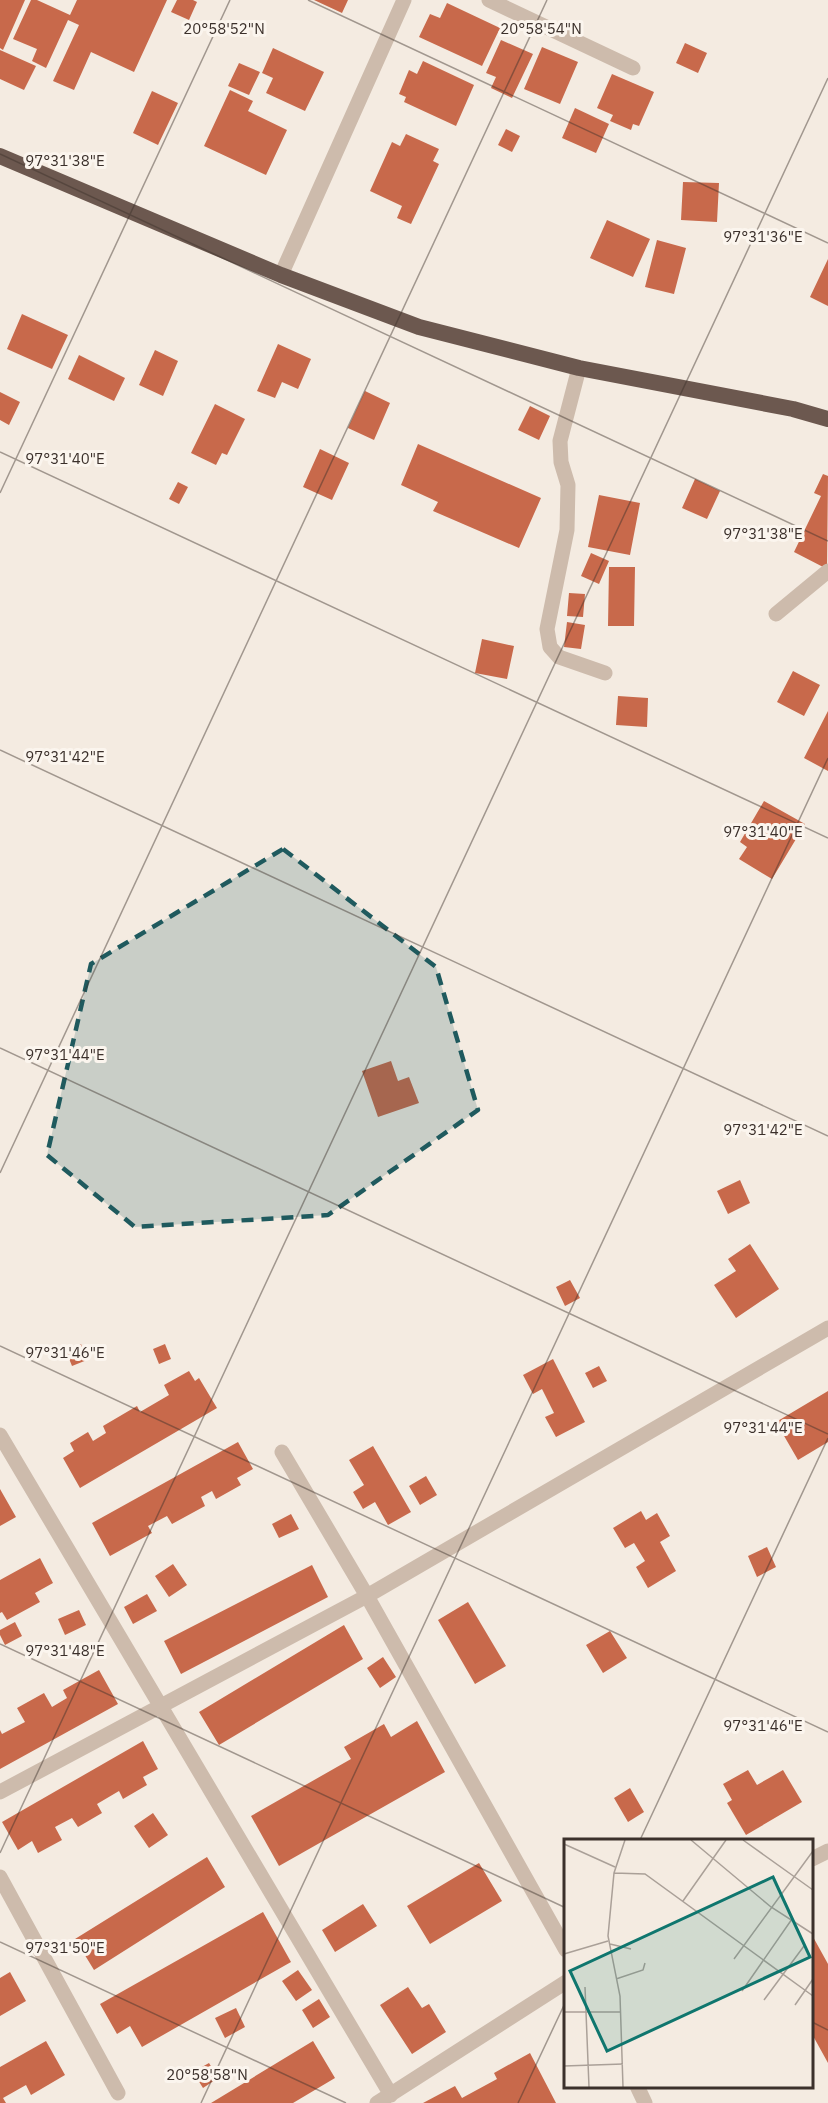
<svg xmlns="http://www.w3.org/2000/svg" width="828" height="2103" font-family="'IBM Plex Sans',sans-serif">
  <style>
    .building { fill: #c8694b }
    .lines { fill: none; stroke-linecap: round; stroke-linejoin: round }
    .minor { stroke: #cdbbac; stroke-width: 15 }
    .trunk { stroke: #6c584f; stroke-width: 16 }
    .marked { fill: #1f5a5e; fill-opacity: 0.2; stroke: #1f5a5e; stroke-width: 4.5; stroke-dasharray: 12 8; stroke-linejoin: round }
    .ticks { fill: none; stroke: #3b302b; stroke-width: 1.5; stroke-opacity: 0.45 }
    .inset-road { fill: none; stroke: #aaa098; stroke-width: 1.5 }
    .view { fill: #0f766e; fill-opacity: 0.15; stroke: #0f766e; stroke-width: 3 }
    .inset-edge { fill: none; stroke: #3b302b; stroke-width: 3 }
    .ticks-label { font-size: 15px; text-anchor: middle; fill: #3b302b; stroke: #fbf5ee; stroke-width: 6; stroke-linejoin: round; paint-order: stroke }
  </style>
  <rect width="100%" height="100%" fill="#f4ebe1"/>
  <!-- building -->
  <path class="building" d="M0,0h25l-22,50 -3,-2z
    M31,0h6l33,15 7,-15h90l-33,72 -43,-20 -17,38 -21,-9 26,-56 -11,-5 -22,48 -14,-7 5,-12 -24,-10z
    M177,0h16l4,2 -8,18 -18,-8z
    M314,0h34l-6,13z
    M447,3l53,25 -18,38 -63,-29 11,-23 10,4z
    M501,40l32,14 -21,44 -21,-10 5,-11 -10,-4z
    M685,43l22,10 -9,20 -22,-10z
    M542,47l36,15 -18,42 -36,-15z
    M273,48l51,24 -19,39 -39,-18 7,-15 -11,-5z
    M0,50l36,16 -12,24 -24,-11z
    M423,61l51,24 -18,41 -52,-24 2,-5 -7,-3 10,-24 8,4z
    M239,63l21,9 -11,23 -21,-9z
    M612,74l42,18 -15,34 -6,-2 -2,6 -21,-9 3,-6 -16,-7z
    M230,90l23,11 -5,10 39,19 -21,45 -62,-29z
    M152,91l26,12 -20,42 -25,-12z
    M575,108l34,16 -13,29 -34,-15z
    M506,129l14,7 -8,16 -14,-7z
    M406,134l33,15 -6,12 6,3 -28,60 -14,-6 5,-12 -32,-15 22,-49 8,4z
    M683,182l36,1 -2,39 -36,-2z
    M607,220l43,19 -17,38 -43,-19z
    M657,240l29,8 -12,46 -29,-7z
    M828,259v47l-18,-9z
    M22,314l46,21 -16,34 -45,-20z
    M278,344l33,15 -13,30 -16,-7 -7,16 -18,-7z
    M155,350l23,11 -15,35 -24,-11z
    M79,355l46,23 -11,23 -46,-22z
    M365,391l25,12 -16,37 -26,-12z
    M0,392l20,10 -11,23 -9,-5z
    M215,404l30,15 -18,36 -5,-2 -6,12 -25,-12z
    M530,406l20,10 -11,24 -21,-10z
    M418,444l123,54 -22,50 -86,-37 5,-9 -37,-17z
    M320,449l29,14 -17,37 -29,-13z
    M823,474l5,2 -1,93 -33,-17 27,-56 -7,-3z
    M695,479l25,12 -13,28 -25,-11z
    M178,482l10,5 -9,17 -10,-5z
    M599,495l41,8 -10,52 -42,-8z
    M591,553l18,8 -10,23 -18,-8z
    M609,567h26l-1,59h-26z
    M569,593l16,1 -2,23 -16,-1z
    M567,622l18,3 -4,24 -17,-2z
    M482,639l32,7 -7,33 -32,-6z
    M793,671l27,14 -16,31 -27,-14z
    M618,696l30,2 -1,29 -31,-2z
    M828,711v60l-24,-13z
    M764,801l41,23 -33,55 -33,-20 8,-12 -7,-5z
    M391,1061l7,20 11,-4 10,26 -41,14 -16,-46z
    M740,1180l10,23 -22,11 -11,-23z
    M750,1244l29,45 -43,29 -22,-33 22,-14 -8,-12z
    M570,1280l10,18 -15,8 -9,-19z
    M81,1344l6,16 -15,6 -6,-15z
    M165,1344l6,15 -12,5 -6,-15z
    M553,1359l32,63 -29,15 -11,-20 9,-4 -12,-24 -9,5 -10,-19z
    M599,1366l8,15 -14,7 -8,-15z
    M189,1371l6,10 4,-3 18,30 -137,80 -17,-30 11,-7 -4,-8 18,-11 5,9 13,-8 -3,-7 34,-20 3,6 29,-17 -5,-10z
    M828,1391v51l-30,18 -22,-38z
    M238,1442l15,27 -16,9 4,7 -25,14 -4,-8 -11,6 4,9 -33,18 -5,-8 -19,10 4,7 -42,23 -18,-33z
    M373,1446l38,66 -23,13 -13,-23 -12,7 -10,-17 11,-7 -15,-25z
    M426,1476l11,19 -17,10 -11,-19z
    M0,1489l16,28 -16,9z
    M641,1511l5,9 11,-7 13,23 -10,6 16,29 -28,17 -12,-21 9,-6 -11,-18 -9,5 -12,-20z
    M291,1514l8,15 -20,9 -7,-14z
    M767,1547l9,20 -19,10 -9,-21z
    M40,1558l13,25 -18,10 5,9 -33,18 -5,-8 -2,1v-33z
    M173,1564l14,21 -18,12 -14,-21z
    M312,1565l16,32 -147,77 -17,-33z
    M147,1594l10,17 -24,13 -9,-17z
    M468,1602l38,64 -31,18 -37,-64z
    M79,1610l7,15 -21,10 -7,-16z
    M15,1622l7,14 -17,9 -5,-10v-5z
    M344,1625l19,34 -144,86 -20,-33z
    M610,1631l17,27 -24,15 -17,-28z
    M383,1657l13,20 -16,11 -13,-20z
    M99,1670l19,34 -118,65v-39l2,4 23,-12 -8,-14 27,-15 8,14 15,-9 -4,-8z
    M417,1721l28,51 -166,94 -28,-50 100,-57 -7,-12 40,-23 7,13z
    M143,1741l15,28 -15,8 4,8 -24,14 -4,-8 -22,13 5,9 -24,14 -6,-9 -17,9 7,13 -24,13 -6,-12 -14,9 -16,-28z
    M748,1770l9,15 26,-15 19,32 -56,33 -19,-32 5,-3 -9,-16z
    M630,1788l14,24 -16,10 -14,-24z
    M153,1813l15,22 -19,13 -15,-22z
    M207,1857l18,30 -131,83 -19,-31z
    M479,1863l23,38 -72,43 -23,-38z
    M363,1904l14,22 -42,26 -13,-22z
    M263,1912l28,50 -149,85 -12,-21 -13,8 -17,-30z
    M812,1935l16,29v99l-16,-29z
    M298,1970l14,20 -16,11 -14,-20z
    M10,1972l16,29 -26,15v-38z
    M408,1987l14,21 7,-4 17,28 -34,22 -32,-49z
    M319,1999l11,18 -17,11 -11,-18z
    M236,2008l9,19 -20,11 -10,-20z
    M46,2041l19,34 -34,20 -5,-10 -23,13 3,5h-6v-36z
    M313,2041l22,37 -42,25h-82z
    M530,2053l26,50h-133l32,-17 7,12 35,-19 -3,-6z
    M209,2063l9,15 -15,10 -10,-16z"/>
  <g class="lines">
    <!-- minor -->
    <path class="minor" d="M489,0l144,68
      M281,275l123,-275
      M579,368l-19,73 1,21 7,23 -1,45 -20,99 3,18 9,10 46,16
      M776,614l52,-43
      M0,1435l391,660
      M282,1452l85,144 199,354
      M0,1792l367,-196 461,-268
      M812,1859l16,-8
      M0,1877l118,216
      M637,2086l8,17
      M377,2103l189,-121"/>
    <!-- trunk -->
    <path class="trunk" d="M0,156l281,119 138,52 160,41 214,41 35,10"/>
  </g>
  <!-- marked area -->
  <path class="marked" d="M283,849l153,118 42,143 -150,105 -193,12 -88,-72 44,-191z"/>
  <!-- ticks -->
  <path class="ticks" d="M308,0l520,243M0,154l828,387M0,452l828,386M0,493l230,-493M0,750l828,386M0,1048l828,386M0,1173l547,-1173M0,1346l828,386M0,1644l566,264M640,1840l188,-402M0,1853l828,-1775M0,1942l346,161M812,2022l16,8M201,2103l627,-1345M518,2103l48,-102"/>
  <!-- overview -->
  <g transform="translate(564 1839)">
    <rect width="249" height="249" fill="#f4ebe1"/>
    <path class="inset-road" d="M127,1l80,67 42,27M179,1l70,50M0,5l51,23M50,34l31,1 168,122M119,62l43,-61M46,105l21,5M0,115l44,-13M170,120l79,-108M52,140l27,-9 2,-7M21,148l4,100M178,152l50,-72M200,161l40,-54M231,166l18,-26M0,173h57M0,227l59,-2M59,248l-3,-91 -12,-60 6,-63 11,-33"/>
    <path class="view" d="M209,38l37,80 -203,94 -37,-80z"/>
    <rect width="249" height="249" class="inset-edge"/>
  </g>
  <g class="ticks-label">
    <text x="224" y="34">20°58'52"N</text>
    <text x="541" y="34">20°58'54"N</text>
    <text x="65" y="166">97°31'38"E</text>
    <text x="763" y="242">97°31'36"E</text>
    <text x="65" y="464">97°31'40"E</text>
    <text x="763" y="539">97°31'38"E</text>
    <text x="65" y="762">97°31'42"E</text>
    <text x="763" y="837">97°31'40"E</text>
    <text x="65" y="1060">97°31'44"E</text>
    <text x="763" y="1135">97°31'42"E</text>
    <text x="65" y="1358">97°31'46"E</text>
    <text x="763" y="1433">97°31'44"E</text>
    <text x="65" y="1656">97°31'48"E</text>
    <text x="763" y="1731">97°31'46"E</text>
    <text x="65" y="1953">97°31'50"E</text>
    <text x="207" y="2080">20°58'58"N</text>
  </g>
</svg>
